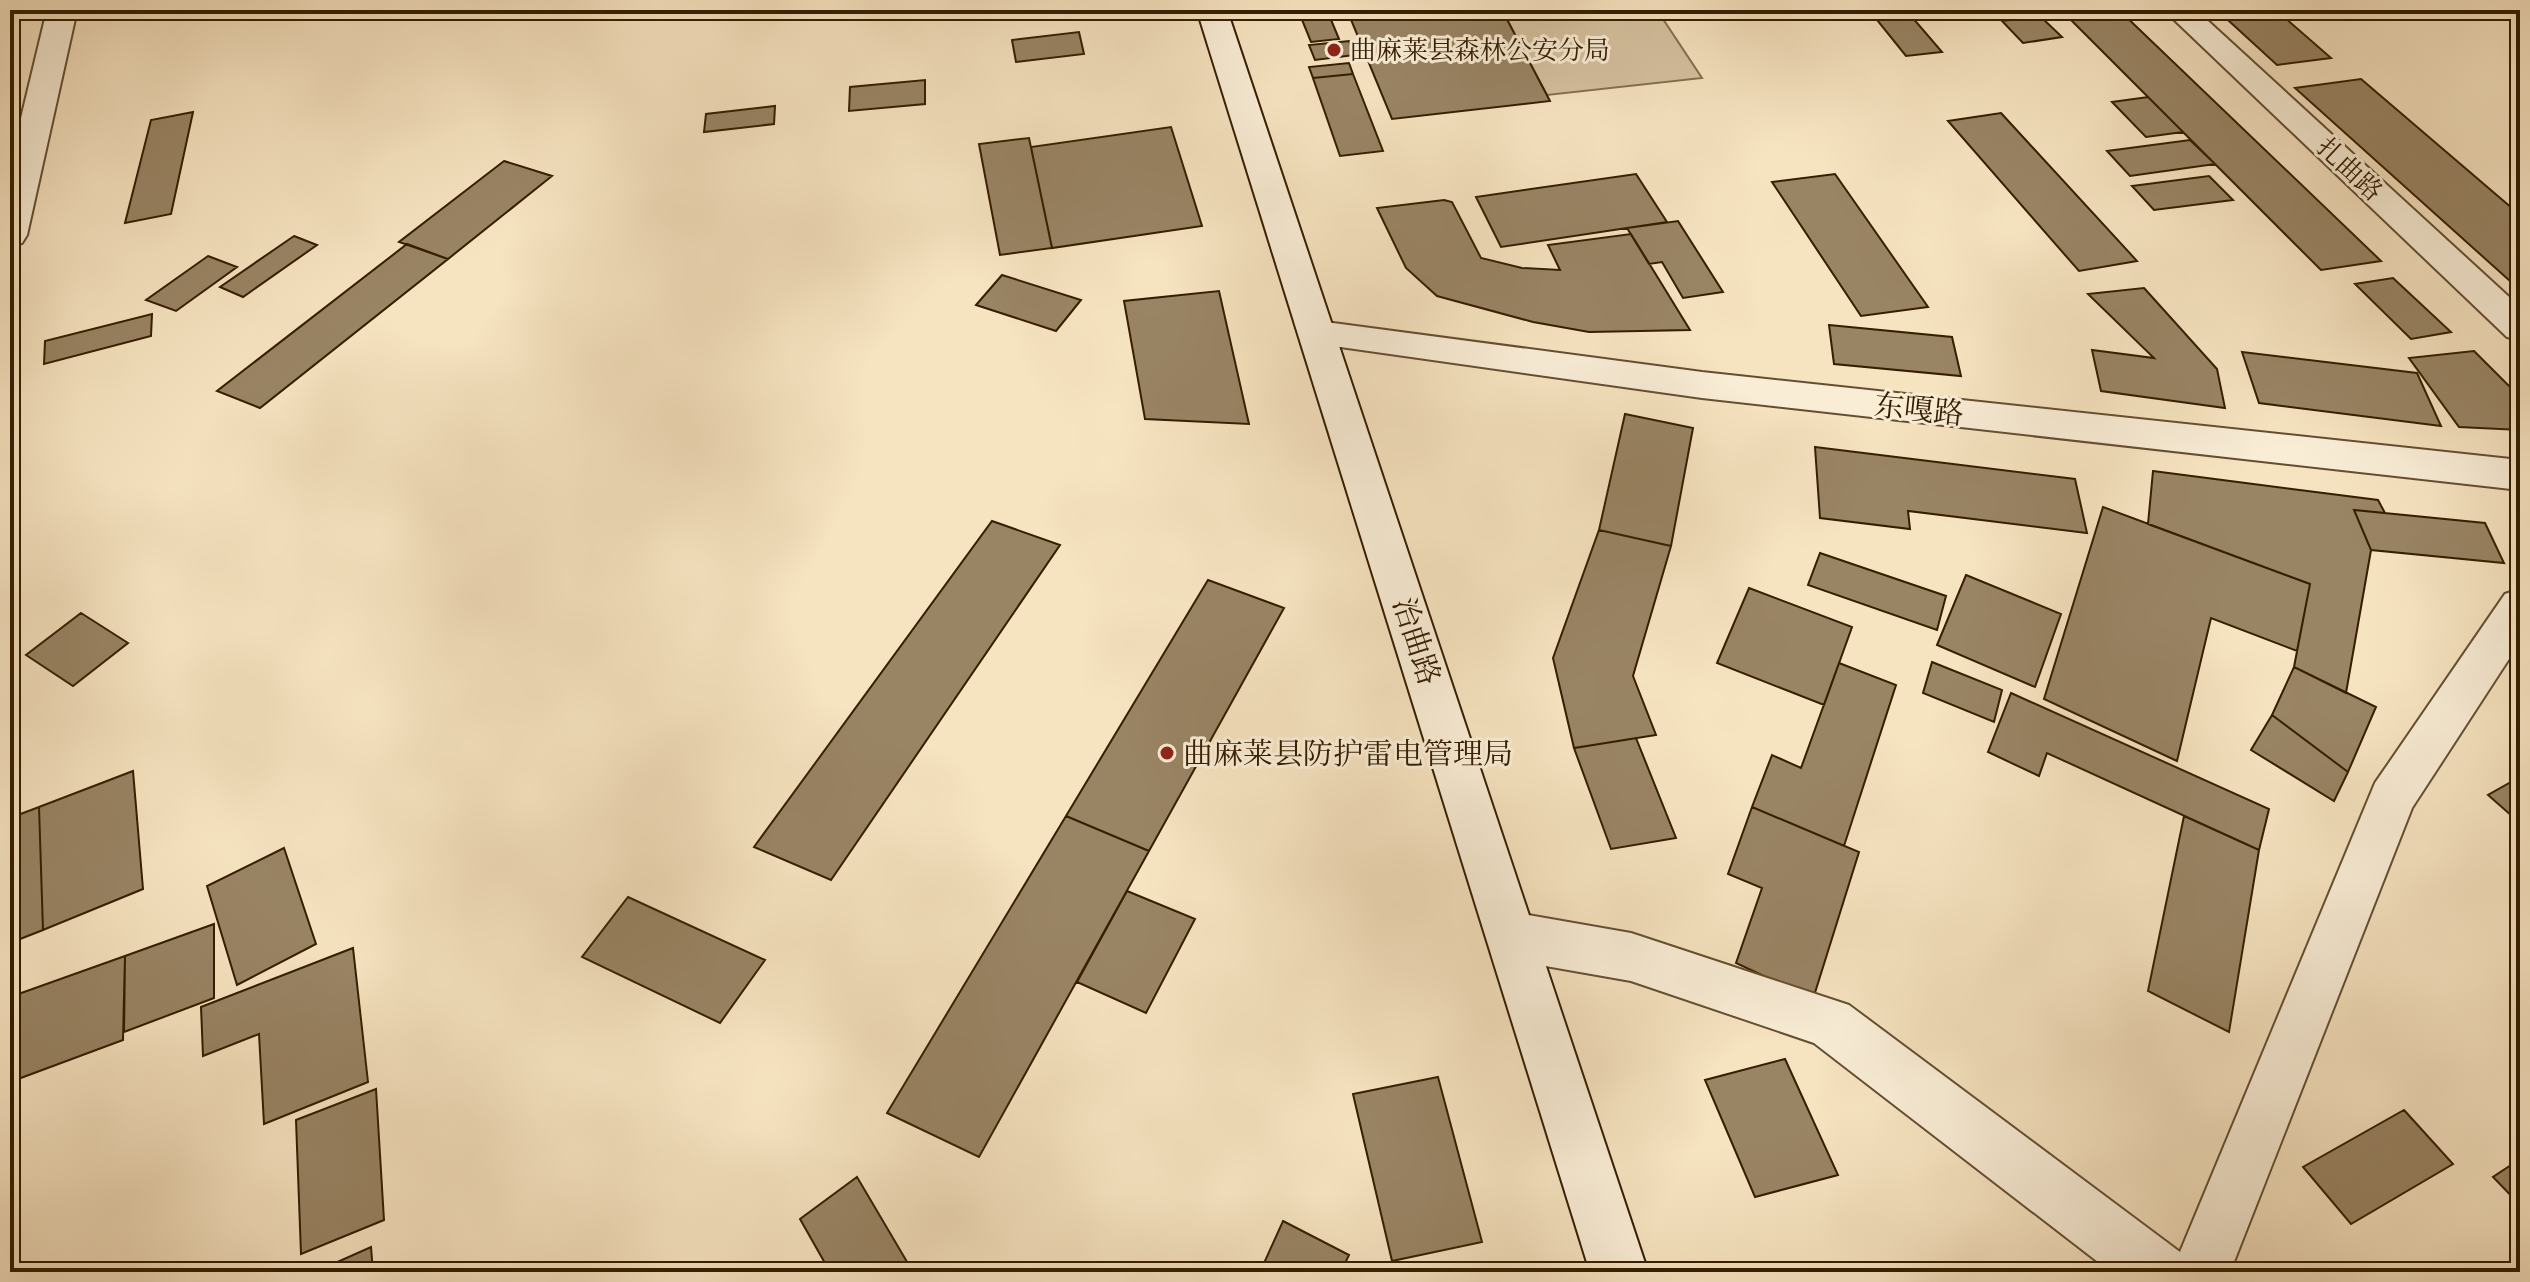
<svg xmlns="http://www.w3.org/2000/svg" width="2530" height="1282" font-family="'EB Garamond','Noto Serif SC',serif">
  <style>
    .green { fill: #d5c19f; stroke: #856f50; stroke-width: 2 }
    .building { fill: #998464; stroke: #351d00; stroke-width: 2 }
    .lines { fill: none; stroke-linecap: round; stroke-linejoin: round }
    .minor-casing { stroke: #654e30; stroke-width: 4 }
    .tertiary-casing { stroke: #654e30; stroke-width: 4 }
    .secondary-casing { stroke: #351d00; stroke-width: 4 }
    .minor { fill: #f9edd6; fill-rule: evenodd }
    .tertiary { fill: #f9edd6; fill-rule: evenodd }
    .secondary { fill: #f9edd6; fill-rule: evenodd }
    .poi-dot { fill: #8f2418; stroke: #f9edd6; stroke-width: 3 }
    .labels { text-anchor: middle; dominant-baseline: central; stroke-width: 6; stroke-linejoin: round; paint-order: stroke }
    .far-poi-label { font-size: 26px; fill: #351d00; stroke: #f9edd6; text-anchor: start }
    .far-street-label { font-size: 26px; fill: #351d00; stroke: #f9edd6 }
    .street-label { font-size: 30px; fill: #351d00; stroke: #f9edd6 }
    .poi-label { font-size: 30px; fill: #351d00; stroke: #f9edd6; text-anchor: start }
  </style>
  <rect width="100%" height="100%" fill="#f6e3c0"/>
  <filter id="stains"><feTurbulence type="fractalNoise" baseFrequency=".0025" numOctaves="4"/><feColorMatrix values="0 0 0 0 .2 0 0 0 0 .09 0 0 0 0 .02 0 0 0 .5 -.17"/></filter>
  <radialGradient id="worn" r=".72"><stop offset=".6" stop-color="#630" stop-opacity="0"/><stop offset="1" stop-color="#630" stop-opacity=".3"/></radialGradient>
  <!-- green -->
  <path class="green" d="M1502,10h155l45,68 -155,17z"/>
  <!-- building -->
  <path class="building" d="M1298,10h29l12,29 -28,3z
    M1347,10h155l48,91 -158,18z
    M1869,10h37l36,42 -36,4z
    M1974,10h53l-48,6z
    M2061,10h58l262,251 -60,9z
    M2217,10h59l55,48 -54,7z
    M2040,16l22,21 -39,6 -21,-22z
    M1079,32l5,22 -68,8 -4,-22z
    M1349,41l6,14 -40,5 -6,-15z
    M1349,63l4,11 -40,4 -4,-11z
    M1353,74l30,77 -43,5 -27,-78z
    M2361,79l159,136v75l-225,-202z
    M925,80v24l-76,7 1,-24z
    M2148,97l35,35 -37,5 -34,-35z
    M775,106l-1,18 -70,8 2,-18z
    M193,112l-22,102 -46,9 26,-103z
    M2001,113l136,148 -58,10 -131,-150z
    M1171,127l31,99 -150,22 -21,-101z
    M1029,138l23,110 -52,7 -21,-111z
    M2190,140l25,24 -85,12 -23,-25z
    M504,161l48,15 -104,83 -49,-17z
    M1636,174l31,48 -166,25 -25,-50z
    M1835,174l93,133 -67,9 -89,-134z
    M2209,176l24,24 -79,10 -22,-24z
    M1444,200l8,2 29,56 41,10 38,2 -12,-25 83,-11 59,96 -101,2 -56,-10 -96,-26 -31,-28 -29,-60z
    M1678,221l45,71 -40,6 -21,-36 -13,2 -22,-36z
    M294,236l23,9 -74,52 -23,-10z
    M407,244l41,15 -188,149 -43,-17z
    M208,256l29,11 -61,44 -30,-11z
    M1002,275l79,25 -25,31 -80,-26z
    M2393,278l58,54 -40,7 -56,-55z
    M2144,288l73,81 8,39 -124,-17 -9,-41 62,8 -66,-64z
    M1219,291l30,133 -104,-5 -21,-118z
    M152,314l-1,22 -107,28 1,-23z
    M1829,325l123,12 9,39 -127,-12z
    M2474,351l46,46v33l-61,-3 -50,-69z
    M2242,352l175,21 24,53 -182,-23z
    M1625,414l68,14 -22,118 -72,-16z
    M1815,447l260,32 12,54 -179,-22 2,18 -90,-11z
    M2153,471l225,29 7,13 -31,-3 17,40 -25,143 -52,-26 16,-83 -162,-60z
    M2103,507l207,77 -13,67 -86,-33 -34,143 -133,-62z
    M2354,510l131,13 19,40 -133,-13z
    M992,521l68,24 -229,335 -77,-33z
    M1599,530l72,16 -38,130 23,59 -82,13 -21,-90z
    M1820,553l126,43 -9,34 -129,-45z
    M1966,575l95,39 -26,73 -98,-42z
    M1208,580l76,28 -135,243 -83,-35z
    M1749,588l103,39 -28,78 -107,-42z
    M81,613l47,30 -55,43 -47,-31z
    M1932,662l70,28 -8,32 -71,-29z
    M1839,663l57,22 -52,161 -92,-39 20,-52 29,13z
    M2294,667l82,40 -28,65 -76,-57z
    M2011,693l258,116 -10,41 -212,-97 -8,23 -51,-24z
    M2272,715l76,57 -14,29 -83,-51z
    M1636,738l40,100 -65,11 -37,-101z
    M19,754l1,61 -10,3v-60z
    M133,771l10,118 -100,41 -4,-123z
    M2520,777v46l-32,-28z
    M39,807l4,123 -33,13v-125z
    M1752,807l107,45 -46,147 -77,-36 26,-75 -34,-14z
    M1066,816l83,35 -170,306 -92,-44z
    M2184,816l75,34 -30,182 -81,-41z
    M284,848l32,96 -79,41 -30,-99z
    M1127,891l68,28 -49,94 -69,-31z
    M628,897l137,63 -45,63 -138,-66z
    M214,924v74l-90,34 1,-76z
    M353,948l15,134 -104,42 -5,-90 -56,22 -2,-49z
    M125,956l-2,84 -113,42v-85z
    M1785,1059l53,116 -83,22 -50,-117z
    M1438,1077l44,165 -90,19 -39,-167z
    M376,1089l8,131 -83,34 -5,-134z
    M2404,1110l49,54 -102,60 -48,-57z
    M2520,1159v46l-27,-28z
    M857,1177l56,95h-83l-30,-53z
    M1283,1221l66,34 -8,17h-81z
    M371,1247l2,25h-58z"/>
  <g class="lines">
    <defs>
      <path id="minor" d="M47,10h30l-50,225 -5,8 -12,3v-82z
        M2164,10h32l324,297v33l-13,-3z
        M2520,589v53l-108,166 -182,464h-119l-297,-229 -183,-62 -120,-21 -18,-7 -7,-17 7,-17 18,-7 120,21 218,72 331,247 195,-469 130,-189z"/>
      <path id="tertiary" d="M1318,321l384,51 818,88v30l-818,-92 -397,-56 -5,-9 5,-9z"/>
      <path id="secondary" d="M1197,10h30l421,1262h-58z"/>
    </defs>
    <!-- minor casing -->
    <use href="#minor" class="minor-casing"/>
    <!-- tertiary casing -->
    <use href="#tertiary" class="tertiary-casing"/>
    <!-- secondary casing -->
    <use href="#secondary" class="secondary-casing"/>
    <!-- minor -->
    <use href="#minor" class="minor"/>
    <!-- tertiary -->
    <use href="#tertiary" class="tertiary"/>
    <!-- secondary -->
    <use href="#secondary" class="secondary"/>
  </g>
  <!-- markers -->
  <g class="poi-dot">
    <circle cx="1334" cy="50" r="8"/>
    <circle cx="1167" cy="753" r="8"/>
  </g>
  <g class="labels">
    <!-- far-poi labels -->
    <g class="far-poi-label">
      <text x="1350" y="50">曲麻莱县森林公安分局</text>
    </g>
    <!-- far-street labels -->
    <g class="far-street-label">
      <text transform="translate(2350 169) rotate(43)">扎曲路</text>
    </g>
    <!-- street labels -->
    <g class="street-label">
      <text transform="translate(1919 409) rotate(6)">东嘎路</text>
      <text transform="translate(1417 641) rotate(72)">治曲路</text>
    </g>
    <!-- poi labels -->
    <g class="poi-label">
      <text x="1183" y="753">曲麻莱县防护雷电管理局</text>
    </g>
  </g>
  <!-- margin -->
  <rect width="2530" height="1282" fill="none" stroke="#f6e3c0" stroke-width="40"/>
  <rect x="12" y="12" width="2506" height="1258" fill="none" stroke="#351d00" stroke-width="4"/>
  <rect x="20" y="20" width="2490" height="1242" fill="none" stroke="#351d00" stroke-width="2"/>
  <rect width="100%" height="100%" filter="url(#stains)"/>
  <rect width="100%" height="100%" fill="url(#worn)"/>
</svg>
